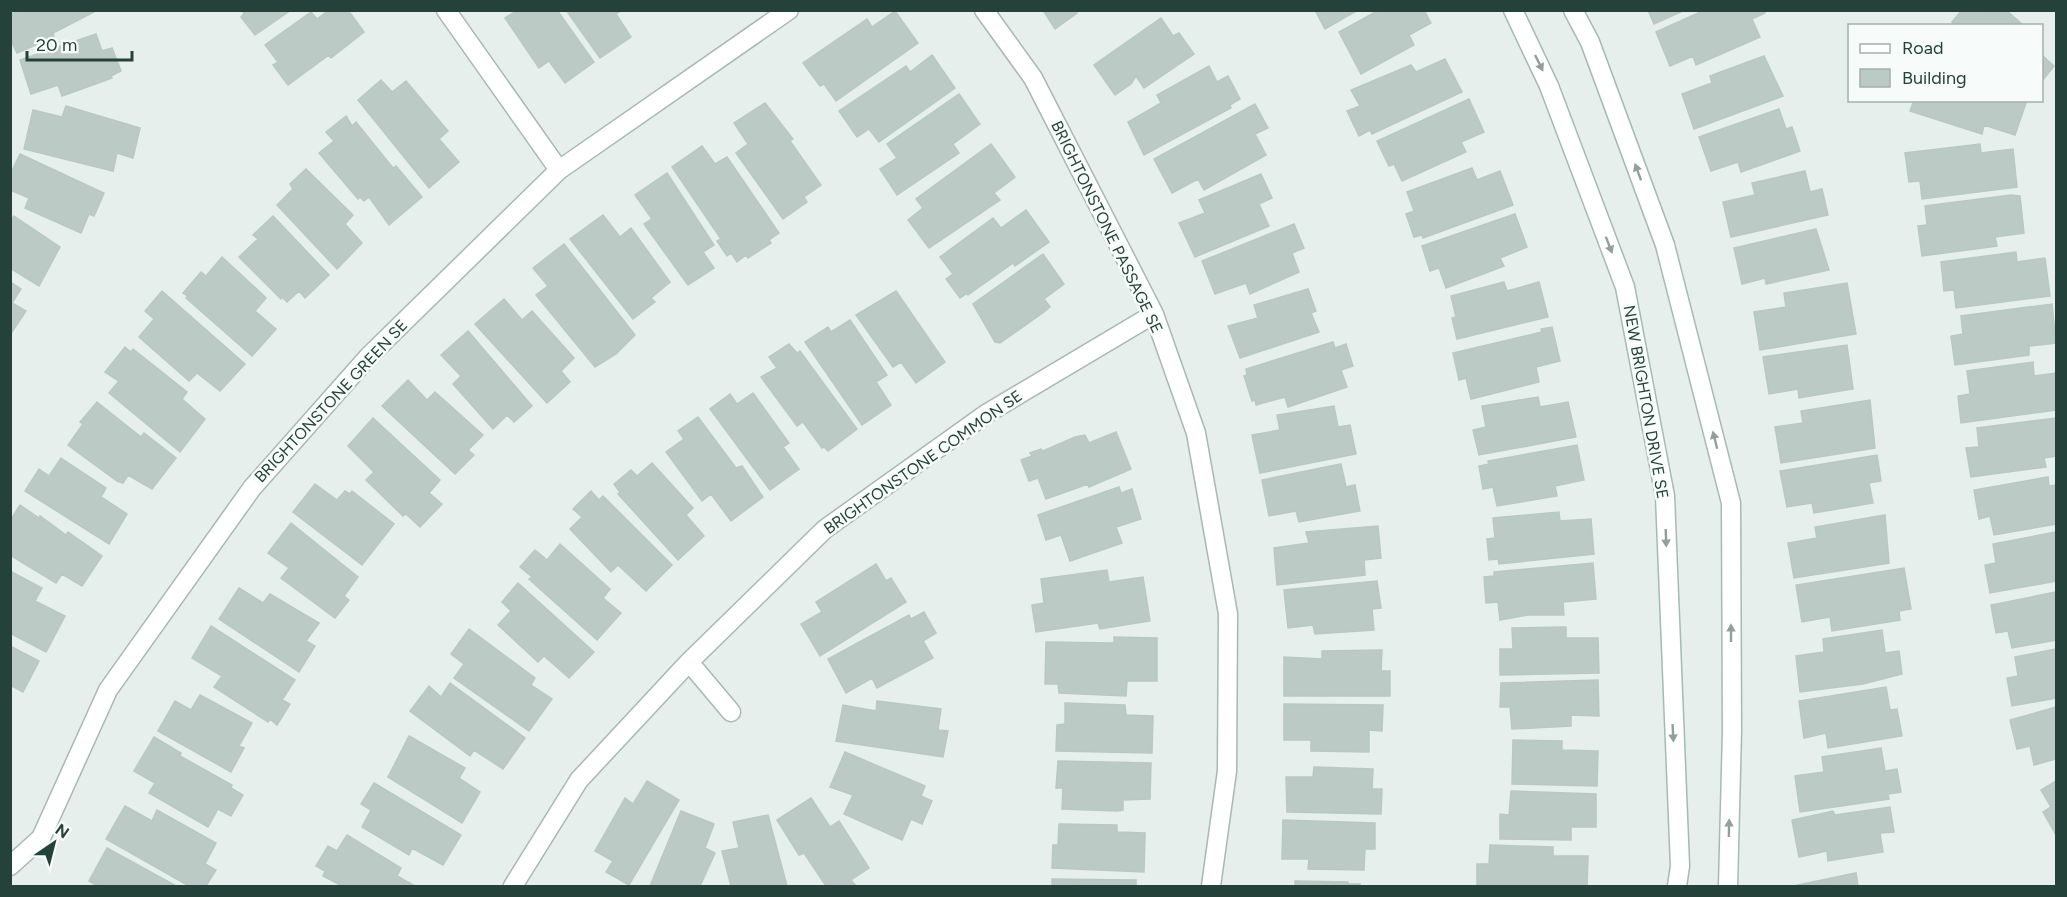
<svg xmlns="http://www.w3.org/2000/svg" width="2067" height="897" font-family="Figtree,sans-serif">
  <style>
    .building { fill: #bbcac4; stroke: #b8c9c2; stroke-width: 1.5 }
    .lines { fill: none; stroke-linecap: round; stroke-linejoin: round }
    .street-casing { stroke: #a8b8b2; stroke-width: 21 }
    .secondary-casing { stroke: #a4bbb3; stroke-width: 21 }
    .street { stroke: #fff; stroke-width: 18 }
    .secondary { stroke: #fff; stroke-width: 18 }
    .oneway { fill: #92a09c }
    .labels { text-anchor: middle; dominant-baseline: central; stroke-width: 5; stroke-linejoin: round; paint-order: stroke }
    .street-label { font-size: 16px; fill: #24423a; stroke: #f7fbf9 }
  </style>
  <rect width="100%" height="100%" fill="#e6efeb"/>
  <!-- building -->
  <path class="building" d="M19,10h74l1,2 -41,21 1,4 -37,16 -7,-14v-24z
    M242,10h49l-36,25 -14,-18 3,-3z
    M329,10h19l16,22 -33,26 -2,-3 -41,30 -15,-20 5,-3 -13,-17 46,-33 6,7z
    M518,10h39l37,52 -29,21 -16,-22 -10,7 -34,-50z
    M566,10h56l-6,4 15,23 -31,21z
    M1043,10h34v3l-22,16z
    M1315,10h43l-33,19z
    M1379,10h45l7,13 -22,12 5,10 -53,29 -22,-42z
    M1648,10h37l-31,14z
    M1705,10h58l2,3 -13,6 8,18 -64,28 -3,-9 -23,10 -14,-34z
    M1962,10h12l3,3 3,-3h26l18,16h-68l-4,-4z
    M895,11l23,32 -82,58 -12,-17 -4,2 -17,-23 64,-44 5,8z
    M1161,18l12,18 6,-3 15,21 -50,34 -8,-12 -5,8 -16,11 -21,-30z
    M96,34l6,17 10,-3 9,23 -10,5 1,2 -50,18 -4,-11 -27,9 -11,-34z
    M932,55l23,33 -76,54 -10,-13 -12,8 -18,-26 67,-45 4,6z
    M2042,55l12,11 -12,15z
    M1764,56l19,40 -89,33 -12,-35 30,-11 -2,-7z
    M1445,59l17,33 -90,42 -2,-4 -11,6 -12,-25 13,-5 -9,-16 60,-25 5,7z
    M1209,66l8,16 11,-6 12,23 -10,6 1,3 -87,47 -16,-33 33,-19 -4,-8z
    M381,80l11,12 14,-11 42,50 -9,8 20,23 -30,26 -71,-88z
    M959,94l21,30 -27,20 6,9 -62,42 -17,-26 17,-11 -10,-14z
    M1469,99l15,33 -23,10 5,10 -64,29 -8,-17 -5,2 -12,-25z
    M1914,100h113l-12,35 -31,-10 -2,9 -72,-23z
    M765,103l28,36 -3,2 31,44 -17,12 3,5 -24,17 -47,-66 12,-9 -14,-21z
    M1255,104l13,24 -13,6 11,21 -62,35 -6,-11 -26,14 -18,-34z
    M66,106l74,22 -7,30 -16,-5 -4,18 -89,-22 9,-39 29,7z
    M1779,109l7,20 6,-2 8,24 -59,21 -3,-10 -27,9 -12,-34z
    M346,116l6,10 4,-4 37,46 3,-2 26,31 -33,28 -20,-28 -5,4 -4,-4 -2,2 -39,-46 15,-12 -8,-9z
    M991,144l24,33 -21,16 6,7 -71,48 -21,-28 15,-12 -7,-9z
    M1980,144l1,9 32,-4 4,38 -95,12 -2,-18 -11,1 -4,-29z
    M702,146l13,18 12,-7 52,76 -10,7 2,3 -23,15 -2,-3 -9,7 -6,-9 -4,3 -10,-15 4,-2 -49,-72z
    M20,154l84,39 -10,23 -5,-2 -8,19 -56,-25 4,-10 -19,-8v-15z
    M1472,168l5,12 23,-9 13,34 -90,33 -1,-3 -8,2 -8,-23 8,-3 -7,-19z
    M306,169l47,46 -8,9 17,19 -25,26 -60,-64 16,-16 -3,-5z
    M1805,171l5,21 12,-3 6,26 -97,22 -8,-35 32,-7 -3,-12z
    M667,173l47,72 -11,7 11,16 -26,17 -44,-61 8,-5 -17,-24z
    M1261,174l11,24 -13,6 10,22 -74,31 -16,-34 26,-10 -6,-13z
    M2011,195l9,1 4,37 -29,4 2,9 -75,10 -4,-30 9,-1 -2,-19z
    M1026,210l23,32 -34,24 -2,-3 -45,32 -2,-1 -6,4 -14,-19 7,-5 -13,-17 53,-39 8,10z
    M1515,214l12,33 -27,11 4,8 -58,22 -7,-20 -9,3 -8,-25z
    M603,215l17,22 11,-9 39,54 -19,16 4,4 -22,17 -63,-80z
    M14,216l46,31 -21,39 -29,-18v-47z
    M273,216l56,59 -24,23 -6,-7 -12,11 -5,-5 -1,2 -42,-42 19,-18 -5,-4z
    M1294,224l10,24 -12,5 7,19 -49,22 -4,-11 -31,11 -13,-33z
    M1816,229l13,41 -63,14 -1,-6 -23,6 -8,-36z
    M564,244l71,91 -19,19 -21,13 -59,-72 12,-9 -15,-18z
    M2016,252l1,10 28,-4 5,38 -94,12 -2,-18 -10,1 -3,-29z
    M1043,254l21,30 -20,15 6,8 -6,5 -44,31 -5,-1 -22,-38z
    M222,257l40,37 4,4 -11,13 21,18 -24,27 -66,-58 2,-2 -5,-3 18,-21 5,4z
    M10,282l11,7 -9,14 14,8 -16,24z
    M1504,282l3,9 32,-9 9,35 -91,22 -5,-21 4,-1 -5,-21z
    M1847,283l9,51 -96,16 -6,-38 32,-5 -2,-14z
    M1308,289l8,22 -5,2 8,19 -79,26 -12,-32 30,-8 -4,-13z
    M162,291l83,73 -25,27 -23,-18 -8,8 -50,-44 15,-18 -9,-8z
    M896,291l49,71 -29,21 -15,-21 -8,5 -37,-52z
    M504,299l18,21 10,-9 42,47 -13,13 9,11 -23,21 -72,-79z
    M2052,304l4,39 -27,3v9l-74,10 -4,-29 12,-2 -2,-18z
    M850,320l37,55 -11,7 15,23 -29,20 -57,-83 23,-15 3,5z
    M1552,327l8,34 -24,6 3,15 -68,17 -5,-21 -7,2 -6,-27 89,-21 -1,-3z
    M468,331l64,75 -18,16 -7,-7 -14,14 -40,-45 8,-8 -20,-21z
    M1333,342l2,6 11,-4 7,22 -12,4 6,17 -59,20 -3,-10 -29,8 -1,-5 -3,1 -8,-25 3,-1 -1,-6z
    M789,344l8,9 3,-2 57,78 -29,22 -4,-4 -2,1 -19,-26 -6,4 -36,-49 16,-9 -8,-11z
    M1847,345l6,44 -54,9 -1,-9 -29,5 -6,-37z
    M125,347l6,5 2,-3 54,43 -5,7 23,20 -25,33 -71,-59 10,-12 -14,-9z
    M2033,362l1,14 22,-3v37l-95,13 -3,-27 12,-2 -3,-23z
    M408,380l19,20 8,-8 48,43 -15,15 6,5 -19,19 -73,-68z
    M753,393l36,50 -6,4 16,22 -29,21 -60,-81 20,-15 7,10z
    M1538,397l2,10 28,-5 8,35 -97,18 -6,-25 13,-3 -4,-21z
    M1870,400l5,48 -94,15 -6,-36 28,-4 -2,-12z
    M97,402l44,35 3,-4 32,25 -24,31 -24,-14 -5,8 -6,-2 -49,-36 15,-21 -3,-2z
    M1334,406l4,21 12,-2 6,29 -96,19 -8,-38 28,-5 -3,-15z
    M698,417l38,51 6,-2 21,31 -32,24 -20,-27 -9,7 -36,-49 18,-13 -6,-8z
    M373,418l67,62 -11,13 13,11 -22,23 -14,-13 -3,2 -37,-36 8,-8 -26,-26z
    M2056,418v38l-12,2 2,9 -75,10 -5,-29 13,-1 -2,-19z
    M1116,432l15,37 -42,18 -1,-3 -42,15 -8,-21 -9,3 -8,-21 11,-4 -2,-3 11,-4 2,2 32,-14 10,-2 4,8z
    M1577,445l7,35 -29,6 2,10 -60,10 -4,-19 -10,2 -4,-23 10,-2 -1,-3z
    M1877,455l4,26 -12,2 4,20 -59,10 -2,-10 -25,4 -7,-36z
    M61,458l45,30 -5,9 26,17 -18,30 -84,-53 14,-22 10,7z
    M652,463l41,45 -7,7 18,21 -26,24 -60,-66 2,-2 -6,-8 17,-14 6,6z
    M1341,464l5,23 9,-2 5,26 -61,11 -3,-11 -27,5 -7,-36z
    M2048,477l1,9 7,-1v39l-62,11 -4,-19 -11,3 -5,-29z
    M315,484l22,16 8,-9 5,3 2,-3 42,33 -32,41 -69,-53z
    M1119,487l2,6 11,-4 9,30 -25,8 6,16 -52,18 -9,-26 -15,5 -8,-25z
    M591,491l8,9 4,-4 69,69 -26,26 -28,-26 -7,7 -41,-43 12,-12 -9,-8z
    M20,505l19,13 1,-2 26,19 2,-3 34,24 -20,30 -20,-12 -6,9 -46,-28v-34z
    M1559,512l1,9 31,-2 3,35 -95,10 -1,-5 -9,1 -2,-21 8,-1 -2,-20z
    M1885,515l4,48 -95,15 -6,-35 29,-5 -2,-11z
    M291,523l67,54 -14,19 5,4 -14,18 -54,-40 8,-10 -21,-15z
    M1378,526l3,32 -17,2 1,15 -88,10 -3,-37 35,-5 -3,-11z
    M2056,532v49l-66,12 -5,-28 11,-2 -3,-19z
    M560,544l50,45 -7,9 18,15 -24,27 -68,-61 3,-2 -12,-10 15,-17 12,10z
    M1593,563l3,36 -33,3 1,13h-36l-28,5 -2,-18 -12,1 -2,-26 10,-1v-4z
    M876,564l10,17 5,-3 15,24 -86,54 -19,-32 21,-12 -6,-10z
    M1904,568l7,41 -12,2 1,9 -68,11 -2,-14 -28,5 -6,-37z
    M1107,570l2,12 34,-5 7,44 -50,8 -2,-6 -62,9 -4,-27 12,-2 -3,-24z
    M10,571l32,17 -7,13 30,15 -19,36 -36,-19z
    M1377,581l4,27 -9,1 2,21 -59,4 -2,-9 -25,3 -4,-38z
    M518,583l76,69 -25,26 -25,-22 -6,6 -40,-37 13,-14 -9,-9z
    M239,588l24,15 7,-9 49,29 -13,18 9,5 -16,26 -80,-53z
    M2056,592v48l-44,8 -4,-17 -12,2 -5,-28z
    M924,612l12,21 -13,8 10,17 -56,30 -5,-10 -26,15 -18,-34 81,-44 2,4z
    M211,626l84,54 -13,20 8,4 -13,21 -7,-6 -2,3 -54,-35 8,-11 -30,-18z
    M1566,627v11h32l1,35 -99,2v-26h13l-1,-21z
    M469,629l66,49 -4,7 21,14 -23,32 -75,-53 10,-14 -13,-10z
    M1882,630l3,23 14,-2 3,23 -39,10 -63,8 -4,-36 28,-4 -1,-13z
    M1114,637l43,1v43h-30l-1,15 -67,-3 -1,-9h-13l1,-42 68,1z
    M10,646l29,15 -16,31 -13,-7z
    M2056,649v49l-44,8 -5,-28 11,-2 -3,-19z
    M1382,650l-1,21h9v25h-106v-39l38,2v-8z
    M1598,680l1,36 -28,-1v11l-59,3 -2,-22h-10l1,-24z
    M450,683l75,55 -22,31 -29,-19 -4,6 -60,-45 19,-25 12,11z
    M1886,687l4,23 7,-1 5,27 -74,12 -2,-15 -22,5 -5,-37z
    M200,695l52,28 -13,23 5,2 -13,24 -73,-41 17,-30 16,9z
    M877,701l64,8 -3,21 10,1 -5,26 -107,-16 7,-36 33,6z
    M1065,703l60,2 1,10 27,1 -1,37 -96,-2 1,-26 8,-1z
    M1284,704l99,1 -1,26 -13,-1v22l-58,-1v-11h-27z
    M2056,707v52l-22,6 -4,-19 -13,3 -7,-29z
    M409,736l56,32 -6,10 21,14 -18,31 -74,-46z
    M154,737l27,16 -1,3 52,29 -1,3 12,7 -12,21 -13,-7 -10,18 -59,-34 6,-10 -21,-12z
    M1513,740l49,1v9l36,1 -1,35 -85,-2z
    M1881,748l4,23 12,-2 4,23 -13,2 1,5 -89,13 -5,-36 29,-4 -2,-15z
    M845,752l80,34 -4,10 11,5 -10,23 -11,-5 -9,21 -58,-26 9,-19 -23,-8z
    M1058,761l93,2 -1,36 -27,1v10l-6,1 -55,-2 1,-21h-7z
    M1314,767l59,2 -1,20h10l-1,25 -94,-2 -1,-35h27z
    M647,781l32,19 -50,85 -23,-13 7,-11 -18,-10 30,-53 8,6z
    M2056,781v54l-13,-23 8,-5 -10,-17z
    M374,783l87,52 -18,30 -31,-17 -3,7 -47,-28 9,-17 -10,-6z
    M1511,791l85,3v33h-25v13l-71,-1v-25l9,1z
    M811,798l19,29 9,-6 30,47 -18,12 5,6h-30l-22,-33 -5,2 -22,-35z
    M125,806l27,15 5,-11 59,33 -11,21 11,6 -10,16h-17l-83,-47z
    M1890,807l4,25 -14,1 3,19 -55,9 -1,-10 -28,6 -7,-37 41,-9 2,4z
    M681,811l33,13 -9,24 10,5 -15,33h-50z
    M768,815l19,71h-56l-9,-35 17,-3 -6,-26z
    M1283,820l92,3v26h-10l-1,21 -56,-1 1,-10h-27z
    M1059,824l58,1v7l28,1 -1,39 -92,-4 1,-23h5z
    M347,835l54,33 -4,8 18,10h-73l-19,-10 2,-5 -9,-5 12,-20 9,5z
    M1490,845l63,2v9h35l-1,30h-110v-22h12z
    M107,848l69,38h-78l-9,-5z
    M1856,873l2,13h-65z
    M1052,879l84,1v6h-84z
    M1295,881l53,1v2h12v2h-65z"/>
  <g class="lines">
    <defs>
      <path id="street" d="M446,10l113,160
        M984,10l49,68 121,236 42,119 32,181 -1,157 -16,115
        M689,662l42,50
        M10,866l31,-28 67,-148 144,-202 117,-132 190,-186 230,-160
        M513,886l66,-106 110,-118 136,-133 161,-115 168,-100"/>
      <path id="secondary" d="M1513,10l36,76 76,201 40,209 15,370 -3,20
        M1573,10l17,32 75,203 66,258 1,228 -4,155"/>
    </defs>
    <!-- street casing -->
    <use href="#street" class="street-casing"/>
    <!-- secondary casing -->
    <use href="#secondary" class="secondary-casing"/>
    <!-- street -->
    <use href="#street" class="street"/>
    <!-- secondary -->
    <use href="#secondary" class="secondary"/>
  </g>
  <!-- one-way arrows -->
  <defs><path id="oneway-solid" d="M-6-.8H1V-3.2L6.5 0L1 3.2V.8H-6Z" transform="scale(1.5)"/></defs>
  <g class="oneway">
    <use href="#oneway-solid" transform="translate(1539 63) rotate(64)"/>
    <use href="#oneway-solid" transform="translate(1638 172) rotate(-110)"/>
    <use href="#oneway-solid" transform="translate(1609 245) rotate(69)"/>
    <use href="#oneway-solid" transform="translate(1715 440) rotate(-104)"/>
    <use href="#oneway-solid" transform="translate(1666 538) rotate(88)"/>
    <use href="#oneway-solid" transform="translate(1731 633) rotate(-90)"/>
    <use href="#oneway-solid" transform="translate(1673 733) rotate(87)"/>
    <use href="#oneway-solid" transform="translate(1729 828) rotate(-89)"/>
  </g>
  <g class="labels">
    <!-- street labels -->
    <g class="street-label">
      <text transform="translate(1107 227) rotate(64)">BRIGHTONSTONE PASSAGE SE</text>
      <text transform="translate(331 401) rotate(-47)">BRIGHTONSTONE GREEN SE</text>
      <text transform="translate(1646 402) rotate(80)">NEW BRIGHTON DRIVE SE</text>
      <text transform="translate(923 462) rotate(-35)">BRIGHTONSTONE COMMON SE</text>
    </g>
  </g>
  <!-- border -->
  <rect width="2067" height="897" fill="none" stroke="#24423a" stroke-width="24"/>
  <!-- legend -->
  <rect x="1848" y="24" width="195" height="78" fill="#f7fbf9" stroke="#a3b1ad" stroke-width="1.5"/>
  <rect x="1860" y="44" width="30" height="9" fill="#ffffff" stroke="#a3b1ad" stroke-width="1.5"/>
  <text x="1902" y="54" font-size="18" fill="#24423a">Road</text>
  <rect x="1860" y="69" width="30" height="18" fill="#bbcac4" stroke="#a3b1ad" stroke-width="1.5"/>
  <text x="1902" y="84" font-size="18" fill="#24423a">Building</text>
  <!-- north arrow -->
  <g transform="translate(54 843) rotate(35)" stroke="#f7fbf9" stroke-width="4.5" paint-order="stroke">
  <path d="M0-4.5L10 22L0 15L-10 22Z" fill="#24423a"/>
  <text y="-9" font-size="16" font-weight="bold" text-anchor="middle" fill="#24423a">N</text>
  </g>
  <!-- scale -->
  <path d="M27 51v9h105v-9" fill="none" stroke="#24423a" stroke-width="3"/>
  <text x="36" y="51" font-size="18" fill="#24423a" stroke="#f7fbf9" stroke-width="4.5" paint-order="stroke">20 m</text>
</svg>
